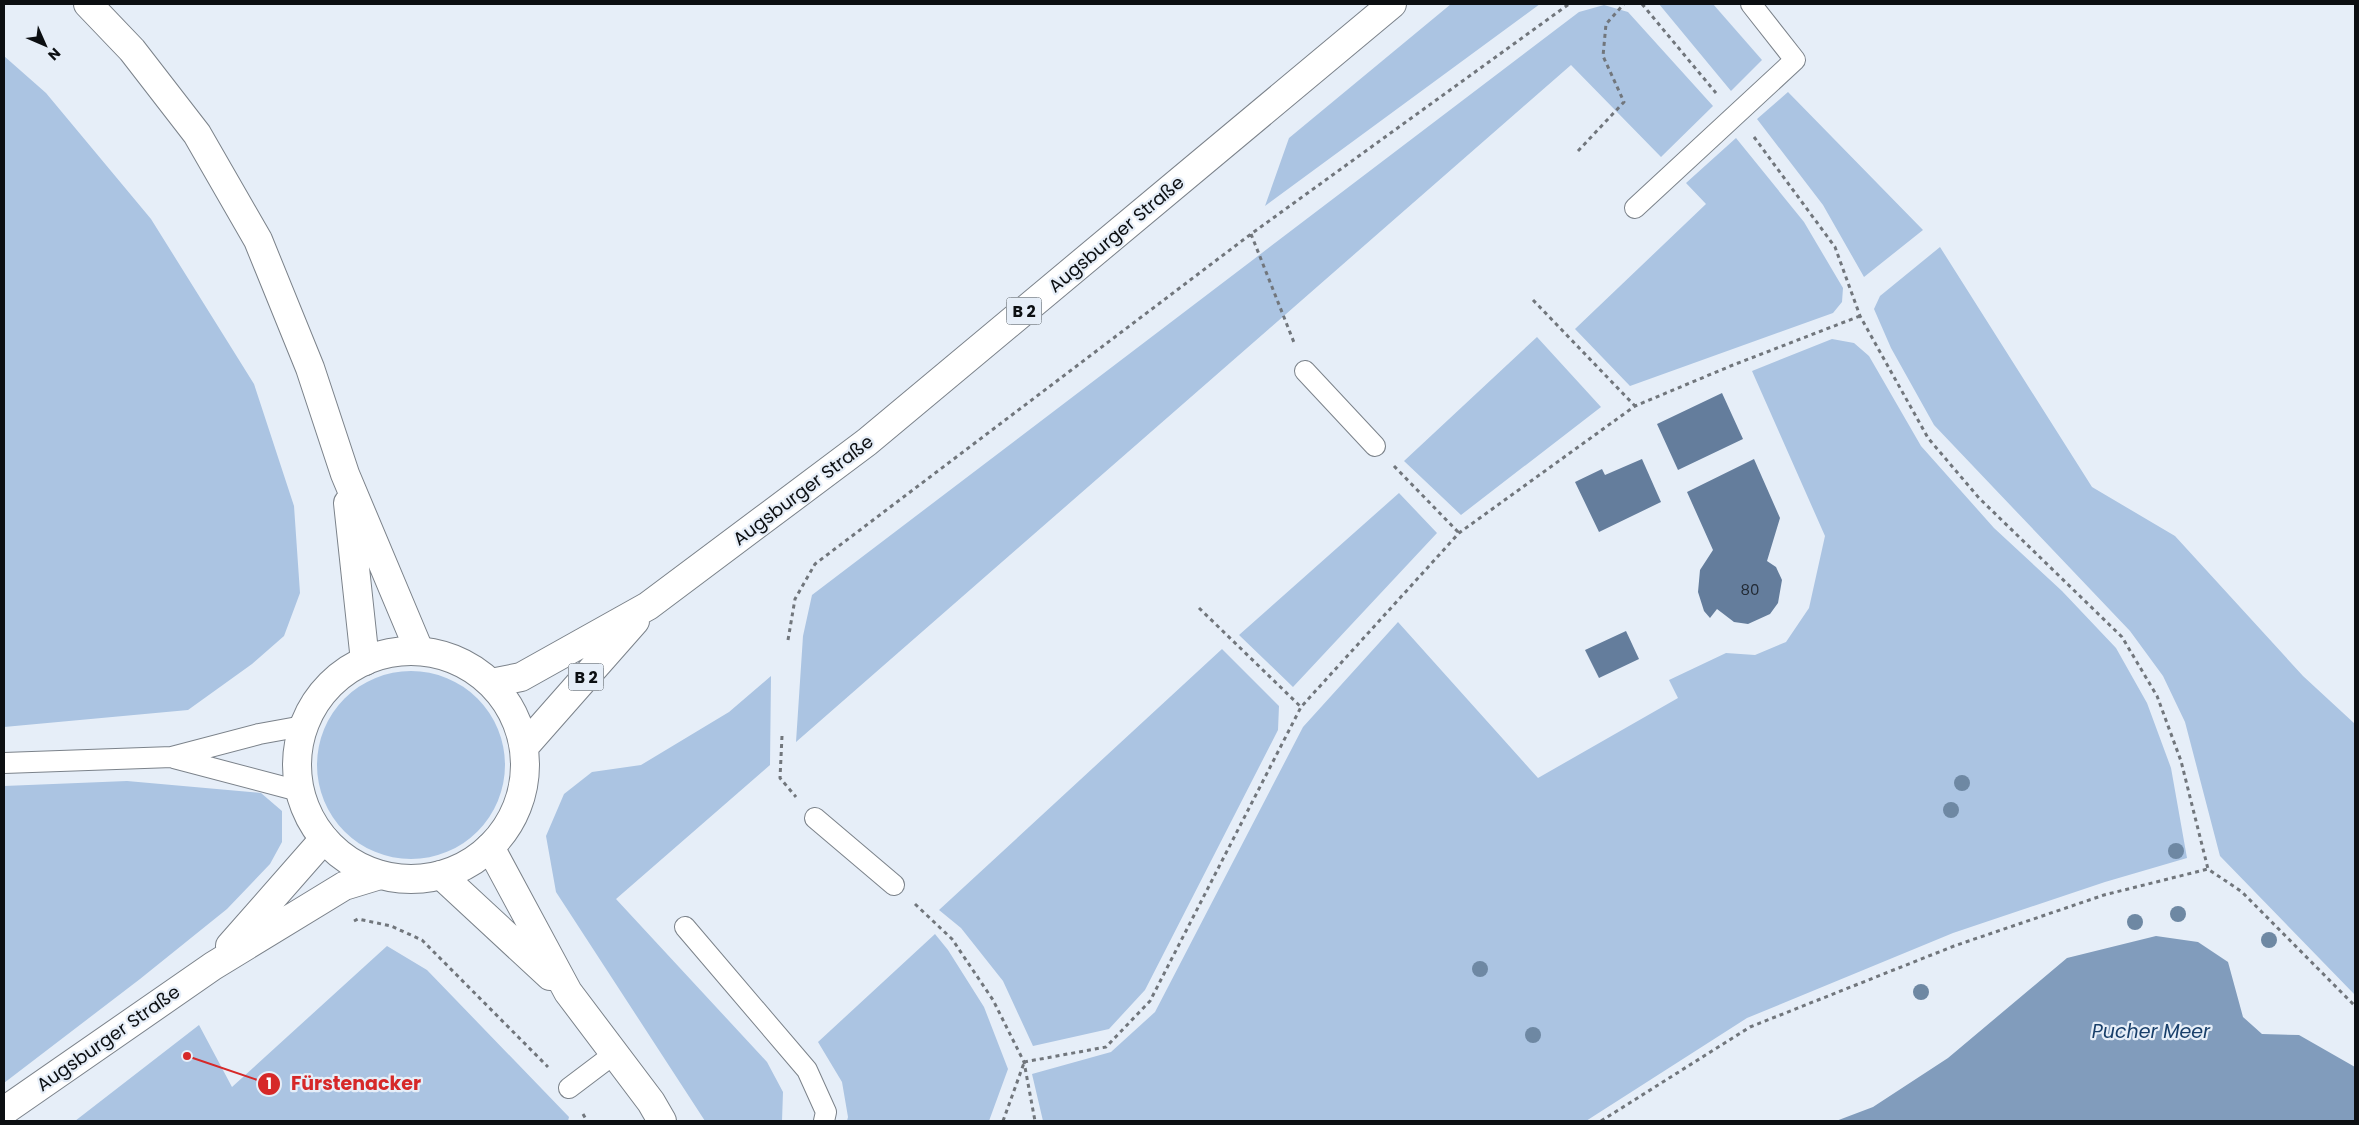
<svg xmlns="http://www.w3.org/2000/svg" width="2359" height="1125" font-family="Poppins,sans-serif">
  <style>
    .green { fill: #abc4e2 }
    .water { fill: #819cbc }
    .building { fill: #647d9c }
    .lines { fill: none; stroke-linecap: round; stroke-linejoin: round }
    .lane-casing { stroke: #7b828a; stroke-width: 22 }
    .secondary-casing { stroke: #7b828a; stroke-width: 30 }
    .primary-casing { stroke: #7b828a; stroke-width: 30 }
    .highway-casing { stroke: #7b828a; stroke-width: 30 }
    .path { stroke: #71767c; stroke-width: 3; stroke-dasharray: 4 4; stroke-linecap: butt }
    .lane { stroke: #fff; stroke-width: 20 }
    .secondary { stroke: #fff; stroke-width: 28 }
    .primary { stroke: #fff; stroke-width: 28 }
    .highway { stroke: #fff; stroke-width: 28 }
    .tree { fill: #6e88a3 }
    .labels { text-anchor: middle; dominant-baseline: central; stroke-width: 4.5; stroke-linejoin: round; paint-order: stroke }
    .number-label { font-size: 15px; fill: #222a34 }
    .shield { fill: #e6eef8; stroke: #4d5257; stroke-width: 1 }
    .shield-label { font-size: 16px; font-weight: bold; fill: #0c0f12 }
    .street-label { font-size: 18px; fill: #0c0f12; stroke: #e6eef8 }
    .water-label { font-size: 19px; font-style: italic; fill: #183f6a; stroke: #e6eef8 }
    .leader { fill: none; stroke: #d62828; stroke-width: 2 }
    .callout-dot { fill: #d62828; stroke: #e6eef8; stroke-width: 2 }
    .mark-label { font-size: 15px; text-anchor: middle; font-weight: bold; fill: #fff }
    .callout-label { font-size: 19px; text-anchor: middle; font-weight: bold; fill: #d62828; stroke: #e6eef8; stroke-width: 4.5; stroke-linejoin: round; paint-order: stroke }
  </style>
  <rect width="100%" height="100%" fill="#e6eef8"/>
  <!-- green -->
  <path class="green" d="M1451,4h89l-275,202 24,-68z
    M1659,4h54l49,56 -31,31z
    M1604,5l24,7 85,94 -52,51 -90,-92 -775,677 7,-106 9,-41 767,-583z
    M4,56l42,37 105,126 103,165 40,122 6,87 -16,43 -32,28 -64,46 -184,17z
    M1788,92l135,138 -59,47 -41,-72 -66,-86z
    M1736,138l68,84 39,66 -1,14 -9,11 -203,73 -55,-57 131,-125 -20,-21z
    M1940,247l152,240 83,49 128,140 52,48v271l-135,-139 -35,-134 -22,-46 -33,-45 -196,-206 -43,-77 -17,-39 6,-13z
    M1537,337l64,70 -140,108 -57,-54z
    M1832,339l22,4 15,13 52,90 73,82 68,63 54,57 31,55 24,65 16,90 -82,24 -152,51 -206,85 -161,103h-543l-11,-47 79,-22 44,-40 148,-285 95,-105 140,156 140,-80 -9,-18 57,-27 29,2 31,-13 23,-34 16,-72 -73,-165z
    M1399,493l38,40 -144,154 -54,-52z
    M1222,649l57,57 -1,24 -133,260 -36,39 -76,17 -30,-65 -42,-53 -22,-18z
    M317 765a94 94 0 1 1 188 0a94 94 0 1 1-188 0Z
    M771,676l-1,89 -154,134 151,163 16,30 -1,29h-77l-149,-229 -10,-56 18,-42 28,-22 49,-7 88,-53z
    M127,781l134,12 21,18v31l-12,22 -43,45 -87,70 -136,104v-297z
    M935,934l13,16 36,57 24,62 -19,52h-142l1,-4 -6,-35 -24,-40z
    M387,946l40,24 142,147 -1,4h-493l124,-96 33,62z"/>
  <!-- water -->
  <path class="water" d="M2156,936l42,6 30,20 15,55 19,17 37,1 56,32v54h-519l37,-14 75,-49 119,-100z"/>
  <!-- building -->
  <path class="building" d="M1722,393l21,46 -65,31 -21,-46z
    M1642,459l19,43 -62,30 -24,-50 27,-13 3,6z
    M1754,459l26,59 -13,43 9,6 6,13 -4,23 -8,11 -22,10 -14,-2 -17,-13 -7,9 -6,-7 -6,-19 2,-22 13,-20 -26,-58z
    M1626,631l13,28 -40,19 -14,-28z"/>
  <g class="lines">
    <defs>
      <path id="lane" d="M1635,208l160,-148 -44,-56
        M1305,371l70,75
        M174,758l125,33
        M4,763l168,-6 87,-23 44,-8
        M815,818l79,67
        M685,927l122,143 19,42 -2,9
        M569,1088l45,-34"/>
      <path id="secondary" d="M490,847l78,145 83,110 11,19
        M441,875l109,101
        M230,946l94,-107
        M4,1111l209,-145 131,-80 36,-11"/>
      <path id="primary" d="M297 765a114 114 0 1 1 228 0a114 114 0 1 1-228 0Z
        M491,683l30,-6 127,-71 219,-164 525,-438
        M524,747l111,-126"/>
      <path id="highway" d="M88,4l44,46 65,84 61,106 52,128 35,106 74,176
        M348,503l17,158"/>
    </defs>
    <!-- lane casing -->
    <use href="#lane" class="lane-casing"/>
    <!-- secondary casing -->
    <use href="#secondary" class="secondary-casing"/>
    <!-- primary casing -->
    <use href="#primary" class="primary-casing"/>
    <!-- highway casing -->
    <use href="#highway" class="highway-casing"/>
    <!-- path -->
    <path class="path" d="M1642,4l74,89
      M1754,137l81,110 25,69 68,122 51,60 143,139 35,59 24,65 27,108 34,23 113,114
      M1578,151l46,-49 -21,-46 3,-32 18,-20
      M1251,234l44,111
      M1533,300l102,106
      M1394,466l65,67
      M1199,608l102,99
      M788,640l7,-41 20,-35 436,-330 318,-230
      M782,736l-2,42 16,19
      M915,904l37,35 41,61 31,62 11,59
      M354,921l4,-2 33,7 31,14 126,127
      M1024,1062l82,-15 44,-46 151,-294 158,-174 176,-127 98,-41 127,-49
      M583,1114l4,7
      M1003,1121l21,-58
      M1601,1121l149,-94 204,-81 150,-51 104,-26"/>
    <!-- lane -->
    <use href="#lane" class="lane"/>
    <!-- secondary -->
    <use href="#secondary" class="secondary"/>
    <!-- primary -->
    <use href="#primary" class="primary"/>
    <!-- highway -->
    <use href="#highway" class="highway"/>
  </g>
  <!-- trees -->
  <g class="tree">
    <circle cx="1962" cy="783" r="8"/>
    <circle cx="1951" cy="810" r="8"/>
    <circle cx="2176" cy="851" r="8"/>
    <circle cx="2178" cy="914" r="8"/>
    <circle cx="2135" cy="922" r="8"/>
    <circle cx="2269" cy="940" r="8"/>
    <circle cx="1480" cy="969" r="8"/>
    <circle cx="1921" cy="992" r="8"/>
    <circle cx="1533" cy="1035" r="8"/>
  </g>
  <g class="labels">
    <!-- number labels -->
    <g class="number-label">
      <text x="1750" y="589">80</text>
    </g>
    <!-- shield labels -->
    <g class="shield">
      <rect x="1006.5" y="297.5" width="35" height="27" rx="4"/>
      <rect x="568.5" y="663.5" width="35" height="27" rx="4"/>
    </g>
    <g class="shield-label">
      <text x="1024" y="311">B 2</text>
      <text x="586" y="677">B 2</text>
    </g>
    <!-- street labels -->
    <g class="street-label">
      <text transform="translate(1116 234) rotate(-40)">Augsburger Straße</text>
      <text transform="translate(803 490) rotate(-37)">Augsburger Straße</text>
      <text transform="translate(108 1038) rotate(-35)">Augsburger Straße</text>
    </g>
    <!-- water labels -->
    <g class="water-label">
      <text x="2151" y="1031">Pucher Meer</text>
    </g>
  </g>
  <!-- callouts -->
  <path class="leader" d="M187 1056L269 1084"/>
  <g class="callout-dot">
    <circle cx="187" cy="1056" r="5"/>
    <circle cx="269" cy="1084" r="12"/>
  </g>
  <g class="mark-label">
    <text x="269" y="1089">1</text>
  </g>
  <g class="callout-label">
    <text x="356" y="1090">Fürstenacker</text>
  </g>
  <!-- border -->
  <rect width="2359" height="1125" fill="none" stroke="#0c0f12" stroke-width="10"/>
  <!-- north arrow -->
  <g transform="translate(45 45) rotate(135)" stroke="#e6eef8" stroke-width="4" paint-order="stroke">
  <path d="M0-4L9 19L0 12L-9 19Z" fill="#0c0f12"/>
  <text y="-8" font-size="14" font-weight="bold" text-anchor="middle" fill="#0c0f12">N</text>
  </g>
</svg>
